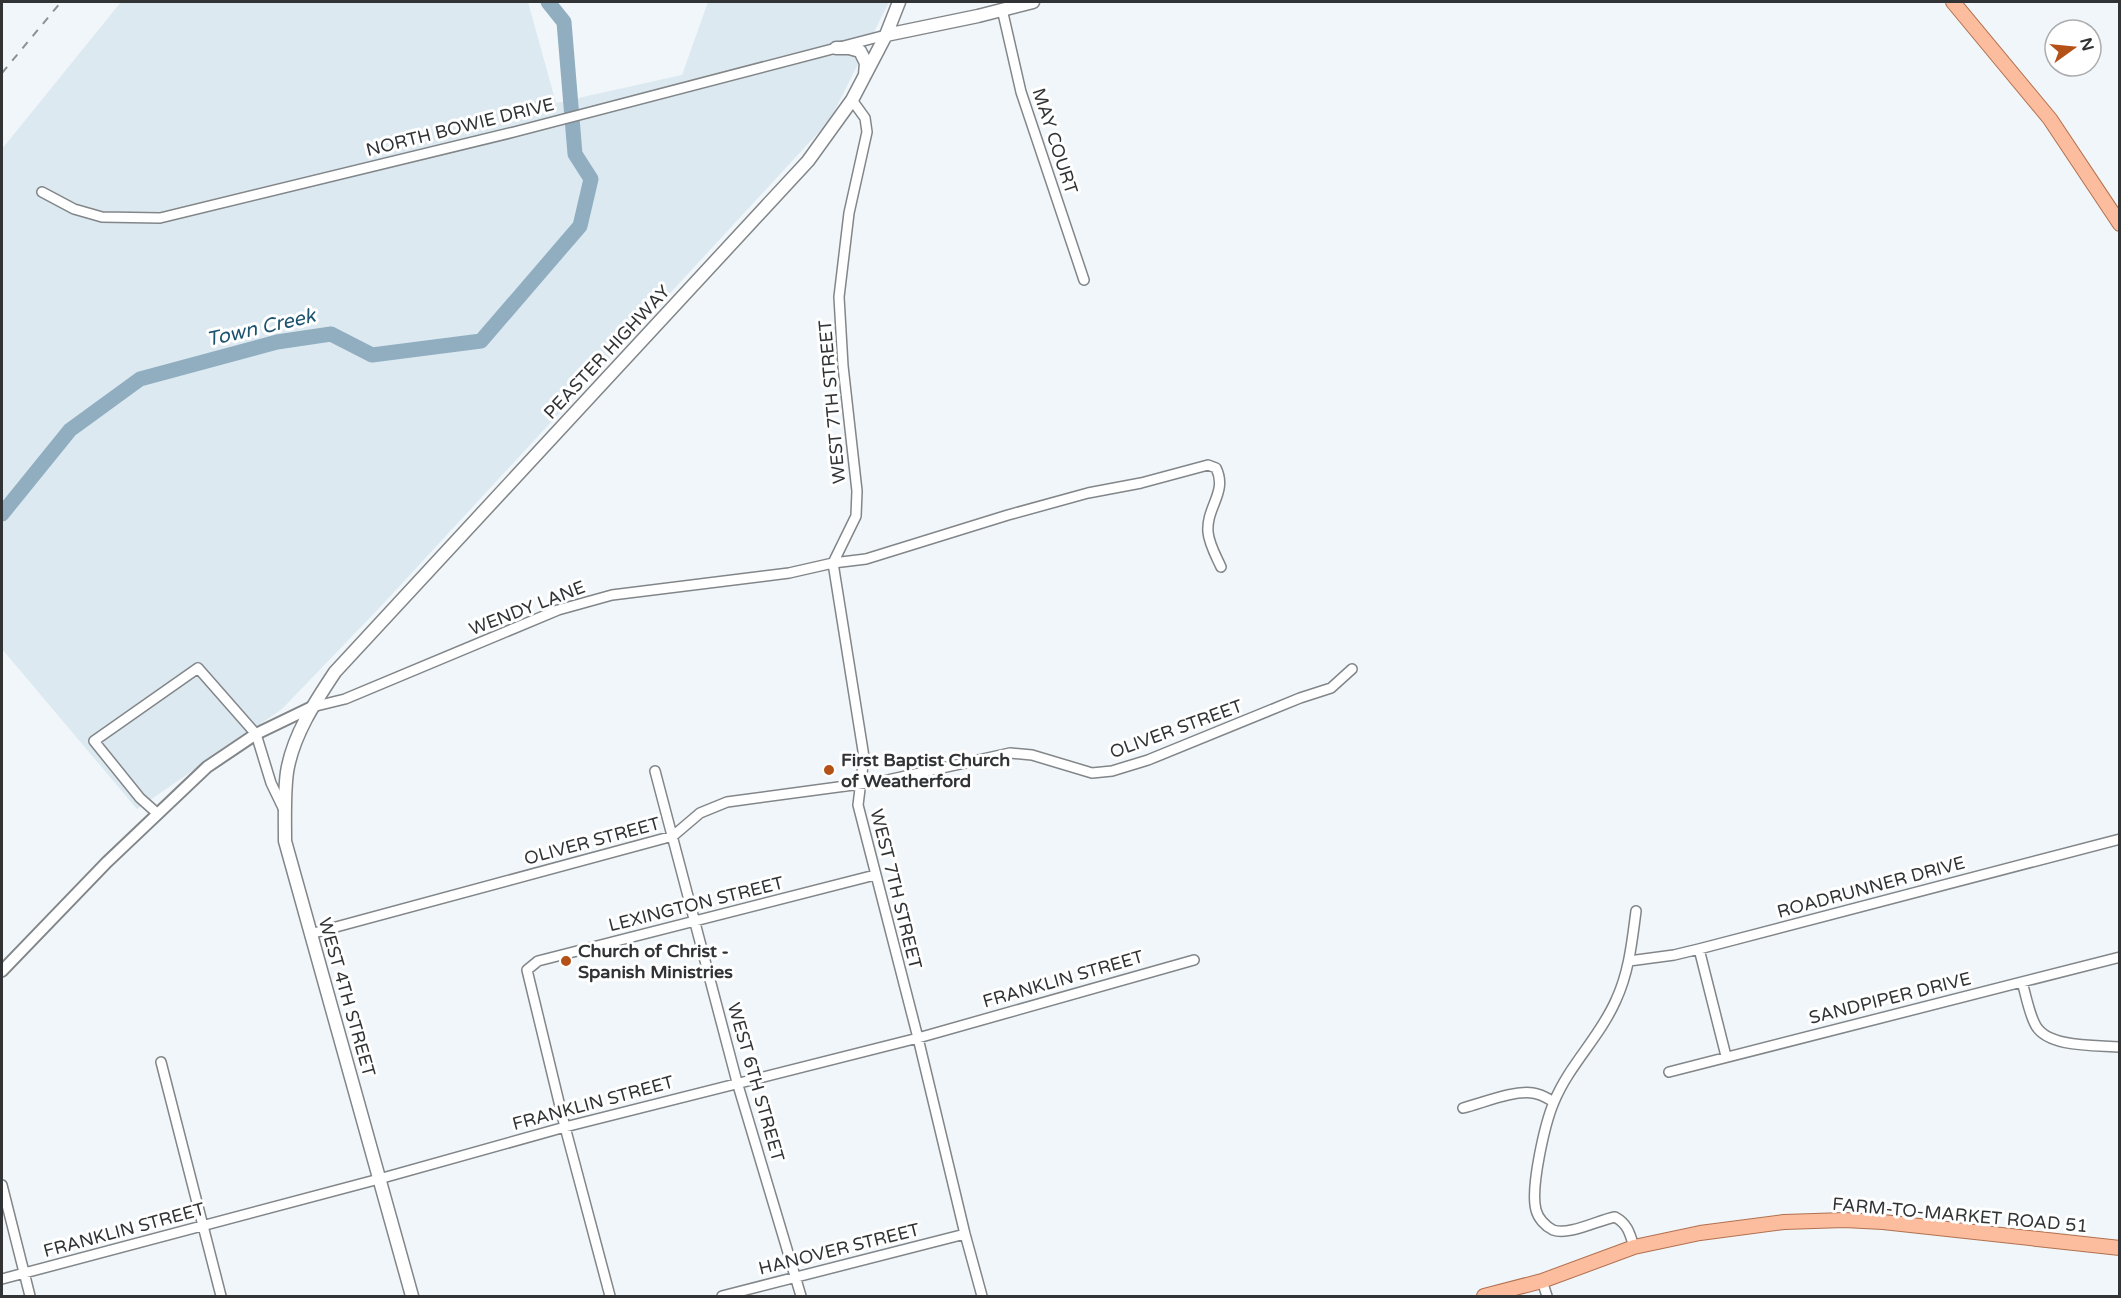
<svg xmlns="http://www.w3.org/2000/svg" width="2121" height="1298" font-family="'Varela Round',sans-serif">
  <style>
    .built { fill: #dce9f1 }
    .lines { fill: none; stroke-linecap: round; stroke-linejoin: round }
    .river { stroke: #90aec0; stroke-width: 15 }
    .minor-casing { stroke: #828689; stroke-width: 12 }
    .tertiary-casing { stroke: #828689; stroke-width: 14 }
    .secondary-casing { stroke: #828689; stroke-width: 15 }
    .primary-casing { stroke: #b2704f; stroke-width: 16 }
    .minor { stroke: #fff; stroke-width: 9 }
    .tertiary { stroke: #fff; stroke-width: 10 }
    .secondary { stroke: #fff; stroke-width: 12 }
    .primary { stroke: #fbbd9e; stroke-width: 14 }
    .rail { stroke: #8e9193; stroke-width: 2; stroke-dasharray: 8 8; stroke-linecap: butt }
    .poi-dot { fill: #b35116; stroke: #fff; stroke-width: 2 }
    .labels { text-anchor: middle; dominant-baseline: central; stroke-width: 6; stroke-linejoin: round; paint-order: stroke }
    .street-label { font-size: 18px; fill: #313334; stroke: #fff }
    .poi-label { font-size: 18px; font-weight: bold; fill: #313334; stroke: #fff; text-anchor: start }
    .water-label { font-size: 20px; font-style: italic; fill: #1c546f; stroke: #fff }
  </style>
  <rect width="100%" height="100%" fill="#f0f6f9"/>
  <!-- built -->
  <path class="built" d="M121,2h407l28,101 126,-28 26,-73h181l-59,118 -447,484 -101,105 -145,100 -135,-160v-500z"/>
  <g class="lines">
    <!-- river -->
    <path class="river" d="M2,514l68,-84 70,-51 137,-37 54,-8 41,21 109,-14 99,-115 11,-47 -16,-25 -11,-132 -16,-20"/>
    <defs>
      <path id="minor" d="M1002,9l19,83 63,188
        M852,100l13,18 2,14 -18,81 -10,84 4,69 14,125 -1,25 -23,47 31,194 -6,48 60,233 47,196 17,62
        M42,192l32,17 28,8 58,1 354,-86 372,-97
        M312,707l33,-8 213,-89 54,-15 177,-22 44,-10 33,-4 142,-44 80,-22 53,-10 67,-18 8,3c12,24 -10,39 -8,64 1,12 8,24 13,35
        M655,771l82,311 64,214
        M158,814l-18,-16 -46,-57 104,-73 58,66 15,49 13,27
        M310,934l363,-98 27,-23 27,-11 156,-21 127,-28 22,2 60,18 20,-2 36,-11 152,-62 31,-10 21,-19
        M1699,949l27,107
        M1629,961l45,-6 25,-6 421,-110
        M2022,982c4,13 7,32 14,44 13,22 60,19 84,21
        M161,1062l60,234
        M1669,1072l451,-115
        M1463,1108c20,-5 50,-18 70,-15 8,1 14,5 21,9
        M2,1185l28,111
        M1634,1247c-4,-13 -6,-23 -19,-30 -17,3 -46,19 -62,13 -8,-4 -15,-12 -17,-20 -6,-22 9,-87 18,-108 15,-37 46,-65 62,-102 13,-28 16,-58 20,-89
        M2,1279l377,-100 186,-52 353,-89 276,-78
        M1542,1281l5,15
        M610,1296l-45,-169 -38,-157 11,-9 337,-86
        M722,1296l243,-62"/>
      <path id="tertiary" d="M2,971l105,-109 100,-95 49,-33 56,-27"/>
      <path id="secondary" d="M886,35l92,-19 55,-14
        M836,48h13l11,3 6,12 -1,12
        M412,1296l-127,-455c0,-23 -1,-47 2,-69 6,-37 28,-70 48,-100l473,-511 44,-61 34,-65 13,-33"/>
      <path id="primary" d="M1953,2l97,117 70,105
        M1484,1296l58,-15 92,-34 66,-14 84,-11 60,-2 39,2 237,26"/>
    </defs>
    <!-- minor casing -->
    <use href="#minor" class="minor-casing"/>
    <!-- tertiary casing -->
    <use href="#tertiary" class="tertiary-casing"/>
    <!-- secondary casing -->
    <use href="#secondary" class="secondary-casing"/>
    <!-- primary casing -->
    <use href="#primary" class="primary-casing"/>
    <!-- minor -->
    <use href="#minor" class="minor"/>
    <!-- tertiary -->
    <use href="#tertiary" class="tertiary"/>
    <!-- secondary -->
    <use href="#secondary" class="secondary"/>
    <!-- primary -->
    <use href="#primary" class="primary"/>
    <!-- rail -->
    <path class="rail" d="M2,73l59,-71"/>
  </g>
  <!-- markers -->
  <g class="poi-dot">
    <circle cx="829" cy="770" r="6"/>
    <circle cx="566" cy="961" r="6"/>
  </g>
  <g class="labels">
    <!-- street labels -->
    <g class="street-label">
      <text transform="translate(460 127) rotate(-14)">NORTH BOWIE DRIVE</text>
      <text transform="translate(1055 141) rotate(72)">MAY COURT</text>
      <text transform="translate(607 352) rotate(-47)">PEASTER HIGHWAY</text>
      <text transform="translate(832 402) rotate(-95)">WEST 7TH STREET</text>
      <text transform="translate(527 608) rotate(-21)">WENDY LANE</text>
      <text transform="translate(1176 729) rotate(-20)">OLIVER STREET</text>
      <text transform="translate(592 841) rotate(-15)">OLIVER STREET</text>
      <text transform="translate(1871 887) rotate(-15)">ROADRUNNER DRIVE</text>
      <text transform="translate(896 889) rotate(76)">WEST 7TH STREET</text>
      <text transform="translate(696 904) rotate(-14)">LEXINGTON STREET</text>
      <text transform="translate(1063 979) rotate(-16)">FRANKLIN STREET</text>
      <text transform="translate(347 997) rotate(74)">WEST 4TH STREET</text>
      <text transform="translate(1890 998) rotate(-14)">SANDPIPER DRIVE</text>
      <text transform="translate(756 1082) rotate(74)">WEST 6TH STREET</text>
      <text transform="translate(593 1103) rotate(-15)">FRANKLIN STREET</text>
      <text transform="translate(1960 1215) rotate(5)">FARM-TO-MARKET ROAD 51</text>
      <text transform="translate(124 1230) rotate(-15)">FRANKLIN STREET</text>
      <text transform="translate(839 1249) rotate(-14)">HANOVER STREET</text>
    </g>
    <!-- poi labels -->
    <g class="poi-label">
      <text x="841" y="760">First Baptist Church<tspan x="841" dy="21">of Weatherford</tspan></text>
      <text x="578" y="951">Church of Christ -<tspan x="578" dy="21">Spanish Ministries</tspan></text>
    </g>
    <!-- water labels -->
    <g class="water-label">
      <text transform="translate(261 328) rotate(-13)">Town Creek</text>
    </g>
  </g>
  <!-- border -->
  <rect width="2121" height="1298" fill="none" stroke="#313334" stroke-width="6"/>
  <!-- north arrow -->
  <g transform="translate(2073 48) rotate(75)"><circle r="28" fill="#ffffff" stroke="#adadae" stroke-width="1.5"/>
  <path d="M0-4.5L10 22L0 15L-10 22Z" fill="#b35116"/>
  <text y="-9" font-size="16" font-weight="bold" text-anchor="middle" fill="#313334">N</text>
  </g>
</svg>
